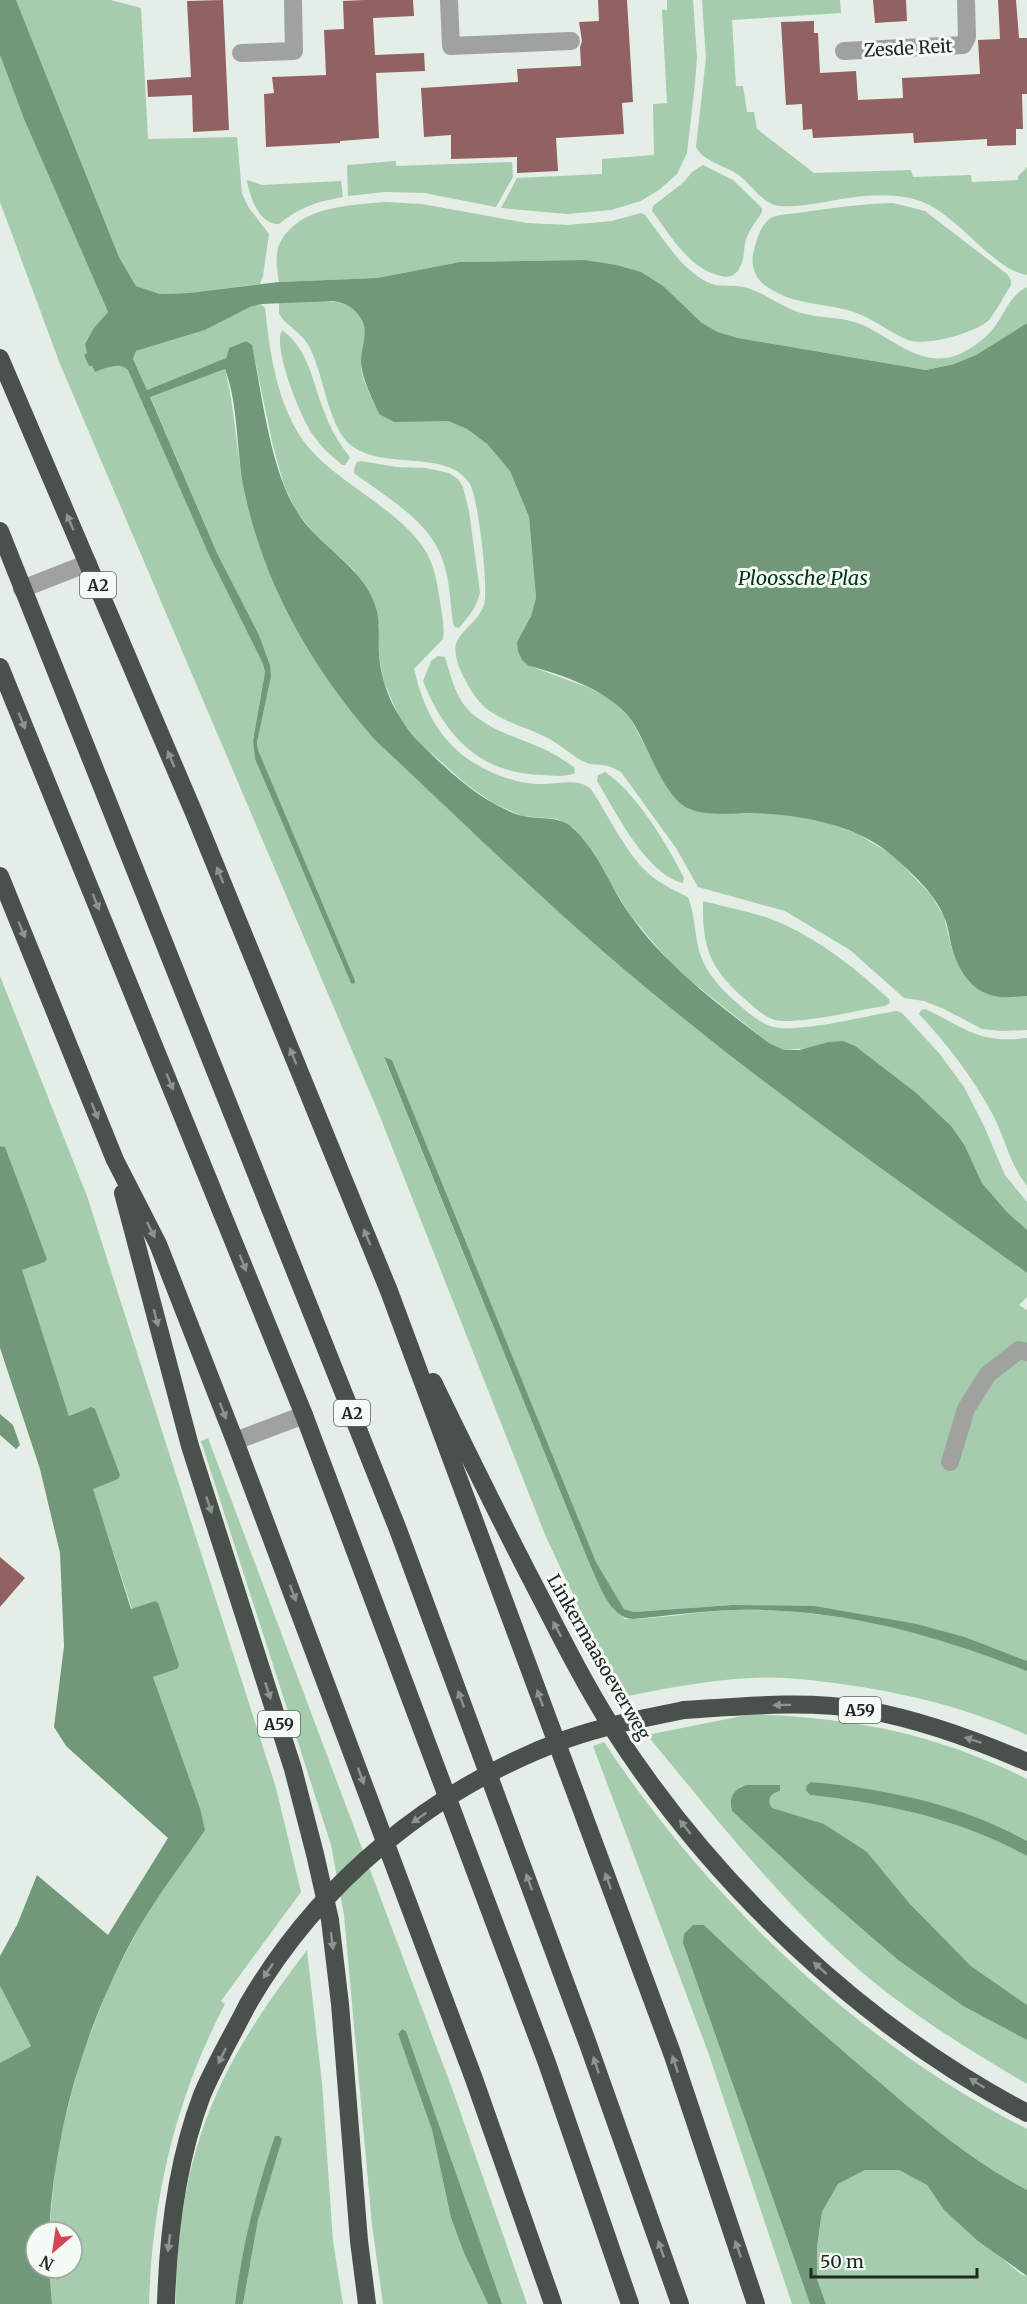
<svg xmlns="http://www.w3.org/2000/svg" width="1027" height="2304" font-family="Merriweather,serif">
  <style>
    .green { fill: #a4ccad }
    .water { fill: #709879 }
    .building { fill: #926161 }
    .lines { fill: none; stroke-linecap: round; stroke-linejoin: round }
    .minor { stroke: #9fa29f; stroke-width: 18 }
    .highway { stroke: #4a514b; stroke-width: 18 }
    .highway-bridge { stroke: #4a514b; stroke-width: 18 }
    .oneway { fill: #8e958f }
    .labels { text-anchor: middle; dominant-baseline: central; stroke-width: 6; stroke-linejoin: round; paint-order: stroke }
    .shield { fill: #f3fbf4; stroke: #616662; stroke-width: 1.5 }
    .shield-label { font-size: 16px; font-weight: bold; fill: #232624 }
    .street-label { font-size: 18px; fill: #232624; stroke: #f3fbf4 }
    .water-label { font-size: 20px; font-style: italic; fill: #013416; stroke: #f3fbf4 }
  </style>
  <rect width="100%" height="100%" fill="#e5ede7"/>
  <!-- green -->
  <path class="green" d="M16,0h95l30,8 7,131 89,-2 5,57 7,14 20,26 -6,42 -3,8 -71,9 -29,1 -24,-8 -17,-29z
    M667,0h26l4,58 -2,25 -8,70 -10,21 -18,16 -18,11 -30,9 -44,4 -66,-6 16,-30 85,-4v-15l52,-4 -1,-51 14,-1 -5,-93h5z
    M702,0h138l1,13 -109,7 4,66h7l4,26h7l3,17 57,44 97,-3 2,7 58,-2 1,7 46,-2v-4l9,-9v108c-38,-6 -74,-70 -118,-77 -19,-4 -41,-3 -60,0 -16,2 -64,13 -77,6 -14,-6 -24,-24 -38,-32 -11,-6 -33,-13 -38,-25l10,-89z
    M0,55l24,64 84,193c-15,17 -23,31 -19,54h3l3,6c11,-3 24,-11 33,-3l82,187 53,108 2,8 -12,69 2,18 96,224 -93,-233 -1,-8 13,-77 -11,-30 -42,-82 -67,-157 75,-27c10,40 11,81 19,121 20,95 66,175 129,248l407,355 247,180v24l-8,8 8,5v351l-62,-24 -48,-13 -185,-19 -98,7 -10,-3 -28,-47 -204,-502 -8,-2 206,507 24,45 11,9c37,0 73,-8 109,-9 102,-2 199,23 293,61v64c-59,-27 -121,-42 -185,-51 -30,-4 -61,-8 -92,-6 -40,2 -82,10 -122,18l-25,-38 -57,-121 -169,-428 -317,-745 -60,-162z
    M396,161v5l116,-4 1,15 -17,30 -72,-14 -39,-1 -37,4 -1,-31z
    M703,165l30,15 29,28v4c-6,9 -13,18 -16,28 -3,9 -1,19 -6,27 -4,9 -11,11 -19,9 -32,-7 -50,-40 -69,-65l1,-5 31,-24 8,-10z
    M247,180l15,5 79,-4 2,16c-25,4 -45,11 -64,27 -20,1 -30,-29 -32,-44z
    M386,202l36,2 105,19 41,2 44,-4 29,-8 4,2c18,23 35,53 62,67 11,6 24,2 36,5 20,4 37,20 58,26 20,6 42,3 62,12 28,13 55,40 88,32 15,-4 32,-16 42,-28 11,-14 17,-34 34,-42v36l-51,32 -22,9 -28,6 -188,-32 -20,-6 -16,-9 -15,-14 -103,-49 -124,2 -83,16 -98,4c-2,-12 -5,-30 2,-41 19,-35 71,-36 105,-39z
    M893,203l32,8 82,63 4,6v5c-7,11 -14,25 -22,35 -13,13 -65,27 -81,20 -20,-8 -36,-23 -57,-29 -28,-8 -56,-6 -82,-23 -13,-8 -18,-19 -16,-34 3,-12 7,-29 18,-36 7,-4 19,-4 27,-5 32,-5 63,-9 95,-10z
    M300,301c23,0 63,-4 65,28 1,12 -4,25 -4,37 1,16 12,34 18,48l69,7 19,8 20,15 23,27 19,46 7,81 -5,18 -14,26 13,24 57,21 25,13 18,18 39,73 21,19 76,3 47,5 45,16 36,22 37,39 13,22 7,29 18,36 26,14h32v34l-25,1 -20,-2 -38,-20 -20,-8 -20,-3 -54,-48 -65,-39 -87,-24 -22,-39 -55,-76c-17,-10 -19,-5 -34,-9 -11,-4 -21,-14 -31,-20 -21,-14 -48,-18 -69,-34 -14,-11 -38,-51 -30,-68 7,-13 22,-21 27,-36 5,-16 -6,-107 -14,-121 -23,-36 -84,-13 -118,-38 -25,-18 -28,-76 -45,-103 -7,-11 -21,-18 -28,-29v-12z
    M261,304l4,4c5,46 12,97 40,135 33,43 107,71 126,119 5,13 7,26 9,40 2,12 5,25 3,37l-29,30c12,51 34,86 84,106 13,5 27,9 40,9 18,1 39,-7 53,5 16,24 36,66 57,84 12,11 26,17 40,24 8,20 6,43 14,62 6,16 22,33 34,43 10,9 21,19 34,24 22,9 99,-11 127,-15l5,2 37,40 25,34 19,37 22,51 22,27v28l-20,-18 -25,-29 -17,-37 -13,-19 -140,-79 -28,2 -15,-7 -93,-74 -46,-54 -43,-71 -13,-16 -17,-9 -35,-3 -29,-13 -27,-19 -45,-40 -21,-25 -16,-37 -5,-26v-31l-25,-55 -38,-35 -20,-24 -12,-26 -11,-39 -21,-100 -6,-5 -17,7 -3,10 -79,32 -14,-31 3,-8 69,-21 45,-23z
    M282,330c28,21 30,52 42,81 6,17 14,31 25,45l1,2 -5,7h-3c-10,-9 -21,-18 -29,-30 -12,-16 -41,-88 -31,-105z
    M361,461l35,6 30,1 23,5 9,6 5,8 6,24 11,81c-3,15 -11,24 -21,36l-4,-1 -2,-3c-3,-24 -3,-50 -14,-73 -16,-34 -56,-56 -85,-78v-4l3,-7z
    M438,656l7,1c5,16 9,34 19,48 21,26 58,33 86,47 8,4 16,10 24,15l1,6c-9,4 -22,3 -32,2 -63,-1 -98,-39 -120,-94l8,-20z
    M605,772c31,20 63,74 79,106l-1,5c-37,-9 -67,-71 -86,-102l1,-6z
    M703,901c26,7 56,12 80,23 40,18 74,46 106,75l1,4 -5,3c-27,4 -86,19 -110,14 -10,-3 -19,-11 -27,-18 -37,-32 -46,-52 -45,-101z
    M0,976l87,220 189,592 25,104 -80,109 4,3c-49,93 -73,195 -76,300h-97l-3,-36h23v-36h-23l8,-82 23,-89 28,-73 92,-180 -47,-131 24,-8 -22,-68 -23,8 -40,-121 26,-9 -27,-72 -22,9 -48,-146 24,-8 2,-3 -44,-113h-3z
    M925,1009c41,19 53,35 102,29v148c-18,-23 -21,-46 -34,-71 -20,-37 -45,-70 -74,-101l2,-4z
    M208,1438l245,653 74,213h-25l-96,-273 -4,-2 -4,5 34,96 19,88 13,35 24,51h-105l-11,-79 -28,-310 -13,-70 -130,-404z
    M752,1714c102,4 183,19 275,65v62c-66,-37 -141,-51 -216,-59l-4,4 3,9c76,8 150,24 217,61v149l-56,-39 -61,-62 -43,-52 -95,-44c-7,-10 1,-15 8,-23l-39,1c-7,9 -13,13 -9,25l77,72 89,77 65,46 64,34v44c-63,-37 -125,-75 -180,-125 -74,-67 -136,-147 -200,-224z
    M604,1742c102,155 256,303 423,387v61c-52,-27 -99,-66 -143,-104 -62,-52 -121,-105 -180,-161l-21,18 127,361h-18l-84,-252 -115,-306z
    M307,1950l15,133 11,158 10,63h-100l15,-84 23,-83 -40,126 -6,41h-59c0,-69 10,-138 37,-202 23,-55 58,-105 94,-152z
    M0,1986l31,60 -31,17z
    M865,2170h34l28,15 17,25 78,65 5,1v28h-201l-9,-25v-32l5,-35 16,-28z"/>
  <!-- water -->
  <path class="water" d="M0,0h16l103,257 17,29 24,8 29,-1 90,-11 98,-4 83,-16 124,-2 32,5 25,7 22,14 39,37 16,9 20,6 188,32 28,-6 22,-9 51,-32v673c-10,0 -22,3 -32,0 -26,-5 -38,-29 -44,-52 -2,-9 -3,-19 -7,-27 -9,-23 -31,-43 -49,-59 -36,-34 -97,-44 -144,-45 -18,0 -42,3 -59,-3 -29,-9 -45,-70 -63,-93 -21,-26 -67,-43 -100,-51l-7,-6 -4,-9 -1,-9 14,-26 5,-18 -7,-81 -19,-46 -23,-27 -20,-15 -19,-8 -54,1 -15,-8c-6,-14 -14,-29 -17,-44 -5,-21 12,-39 -5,-57 -7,-8 -15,-11 -25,-12l-71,3 -11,3 -45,23 -69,21 -3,8 14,31 79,-32 3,-10 17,-7 6,4c10,50 18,122 44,165 21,36 65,54 79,95 6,16 3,34 4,50 3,35 19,66 43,90 20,20 47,45 71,58 9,5 21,11 30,13 19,4 38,-1 52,14 24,24 36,58 55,85 37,52 89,90 139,128l15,7h15l30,-8 14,-1 12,5 60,46 37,35 13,19 17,37 25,29 20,18v43c-124,-89 -249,-177 -366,-273 -101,-82 -194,-174 -288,-262 -63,-73 -109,-153 -129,-248 -8,-40 -5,-83 -19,-121l-75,28 67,156 42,82 11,30 1,11 -14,66 1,8 97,231 -1,3 -3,-1 -96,-224 -2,-18 12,-69 -2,-8 -53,-107 -82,-187c-9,-9 -22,-1 -33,2l-3,-6h-3l-5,-11 3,-2 -2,-9 9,-16 14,-16 -84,-193 -24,-64z
    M384,1057l8,3 204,502 28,47 10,3 98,-7 82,1 103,18 48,13 62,24v10c-93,-37 -192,-64 -293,-61 -34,1 -67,6 -101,9 -23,0 -34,-36 -43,-54z
    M0,1146l5,1 42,112 -2,3 -23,8 47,146 22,-9 4,2 25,66 -2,4 -25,10 38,120 24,-8 3,2 21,62 -2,4 -24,8 47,131 5,22c-21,31 -45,62 -64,94 -54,95 -86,199 -92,308h-13v36h13l3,36h-52v-241l31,-17 -31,-60v-30l17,-31 20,-50 71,60 60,-97 -102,-92 -12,-19 10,-81 -4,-93 -20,-84 -40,-121z
    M0,1414l13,11 7,20 -4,4 -16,-14z
    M811,1782c74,7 150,22 216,59v15c-67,-37 -142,-53 -217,-61l-4,-5 1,-5z
    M747,1785h33v6c-9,2 -14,8 -8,17l52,16 43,28 43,52 61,62 56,39v35l-64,-34 -65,-46 -89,-77 -77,-72c-4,-13 2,-23 15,-26z
    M693,1925h11c59,56 118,109 180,161 44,38 91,77 143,104v86l-49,-35 -34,-31 -17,-25 -28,-15h-34l-27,14 -16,28 -5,35v32l9,25h-16l-127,-361 1,-9z
    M402,2029l4,2 96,273h-14l-24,-51 -13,-35 -19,-88 -34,-96z
    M275,2136h4l3,3 -24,81 -15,84h-8c7,-58 21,-113 40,-168z"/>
  <!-- building -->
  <path class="building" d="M223,0l6,130 -36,2 -1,-37 -44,2 -1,-17 44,-3 -4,-76z
    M364,0h49l1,16 -41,2 2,37 49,-2 1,18 -49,2 3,65 -39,3v2l-74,4 -2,-53 10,-1 -2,-16 54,-2 -2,-45 20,-1 -1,-28z
    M598,0h29l6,102 -11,1 2,31 -68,4 2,33 -41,2v-16l-66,2v-24l-27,2 -3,-49 97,-6 -1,-13 64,-3 -1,-19 2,-6 -3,-19 20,-1z
    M873,0h33l1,21 -32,2z
    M998,0h18l3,38h8v56h-5l1,35h-7v16l-29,1v-7l-73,4 -1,-10 -100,5 -1,-9 -9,1 -1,-26 -16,1 -5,-83 33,-1v12h4l2,40 36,-2 2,29 45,-2 -1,-20 78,-4 -2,-34 22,-1z
    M0,1557l25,21 -25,29z"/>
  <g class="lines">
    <!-- minor -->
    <path class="minor" d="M449,0l2,46 120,-5
      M844,51l119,-6 4,-8 -1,-37
      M241,53l53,-2 -1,-51
      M22,589l66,-26
      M235,1441l69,-26
      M950,1462l16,-53 22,-35 31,-24 8,2"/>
    <!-- highway -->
    <path class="highway" d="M0,358l194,455 195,478 283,762 84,251
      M0,531l397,996 191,517 92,260
      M0,667l304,748 243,648 83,241
      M0,876l115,284 43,84 77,197 239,638 79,225
      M123,1193l67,253 103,323 22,85 15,66 10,84 19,237 8,63
      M433,1382c36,74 72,148 110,220 22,43 44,86 70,127 101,157 249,297 414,384
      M684,1710c60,-4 123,-10 182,0 56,10 110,30 161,52
      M166,2304c2,-70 11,-143 36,-209 13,-31 31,-61 46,-91"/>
    <!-- highway-bridge -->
    <path class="highway-bridge" d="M248,2004c71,-122 184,-215 316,-264 39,-14 80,-22 120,-30"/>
  </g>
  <!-- one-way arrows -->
  <defs><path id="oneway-solid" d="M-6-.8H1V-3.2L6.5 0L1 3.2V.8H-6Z" transform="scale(1.5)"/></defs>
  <g class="oneway">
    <use href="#oneway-solid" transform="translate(70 522) rotate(-113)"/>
    <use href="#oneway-solid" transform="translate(22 721) rotate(68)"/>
    <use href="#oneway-solid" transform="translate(171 759) rotate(-113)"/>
    <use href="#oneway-solid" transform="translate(220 875) rotate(-112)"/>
    <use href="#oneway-solid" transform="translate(96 902) rotate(68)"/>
    <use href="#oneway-solid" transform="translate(22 930) rotate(68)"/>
    <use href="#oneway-solid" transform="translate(293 1056) rotate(-112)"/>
    <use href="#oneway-solid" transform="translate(170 1082) rotate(68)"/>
    <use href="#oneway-solid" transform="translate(95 1111) rotate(68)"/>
    <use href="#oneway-solid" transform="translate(151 1230) rotate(63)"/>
    <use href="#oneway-solid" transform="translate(367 1237) rotate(-112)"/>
    <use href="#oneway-solid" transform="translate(243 1263) rotate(68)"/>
    <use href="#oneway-solid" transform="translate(156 1318) rotate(75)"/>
    <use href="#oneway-solid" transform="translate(223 1411) rotate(69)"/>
    <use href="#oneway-solid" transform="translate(209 1505) rotate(72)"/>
    <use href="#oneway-solid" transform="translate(293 1593) rotate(70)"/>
    <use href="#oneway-solid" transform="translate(557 1629) rotate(-118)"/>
    <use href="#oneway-solid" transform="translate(268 1691) rotate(72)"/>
    <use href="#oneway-solid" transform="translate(540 1698) rotate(-110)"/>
    <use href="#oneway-solid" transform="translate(461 1699) rotate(-110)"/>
    <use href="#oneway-solid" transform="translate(782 1705) rotate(179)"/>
    <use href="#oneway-solid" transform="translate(973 1740) rotate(-162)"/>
    <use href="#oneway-solid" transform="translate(361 1776) rotate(70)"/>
    <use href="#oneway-solid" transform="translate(419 1818) rotate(145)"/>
    <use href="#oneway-solid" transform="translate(685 1827) rotate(-128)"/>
    <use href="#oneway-solid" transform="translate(608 1881) rotate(-110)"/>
    <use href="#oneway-solid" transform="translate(529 1882) rotate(-110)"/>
    <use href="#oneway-solid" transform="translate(332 1941) rotate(83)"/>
    <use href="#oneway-solid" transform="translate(820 1968) rotate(-138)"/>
    <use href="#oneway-solid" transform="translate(268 1971) rotate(124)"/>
    <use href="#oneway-solid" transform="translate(222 2056) rotate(116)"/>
    <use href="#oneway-solid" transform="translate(675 2064) rotate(-109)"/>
    <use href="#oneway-solid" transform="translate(596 2065) rotate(-109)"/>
    <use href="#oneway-solid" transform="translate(977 2083) rotate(-148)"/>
    <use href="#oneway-solid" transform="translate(169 2243) rotate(97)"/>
    <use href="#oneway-solid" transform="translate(661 2249) rotate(-109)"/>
    <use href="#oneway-solid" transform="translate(738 2249) rotate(-109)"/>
  </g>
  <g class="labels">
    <!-- shield labels -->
    <g class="shield">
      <rect x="80" y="572" width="36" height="26" rx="4.5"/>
      <rect x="334" y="1400" width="36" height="26" rx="4.5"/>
      <rect x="839" y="1697" width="42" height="26" rx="4.5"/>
      <rect x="258" y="1711" width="42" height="26" rx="4.5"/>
    </g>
    <g class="shield-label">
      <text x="98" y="585">A2</text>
      <text x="352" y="1413">A2</text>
      <text x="860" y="1710">A59</text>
      <text x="279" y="1724">A59</text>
    </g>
    <!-- street labels -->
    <g class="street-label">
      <text transform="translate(908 48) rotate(-3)">Zesde Reit</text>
      <text transform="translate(599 1657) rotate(60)">Linkermaasoeverweg</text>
    </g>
    <!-- water labels -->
    <g class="water-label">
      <text x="803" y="577">Ploossche Plas</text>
    </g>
  </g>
  <!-- north arrow -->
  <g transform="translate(54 2250) rotate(209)"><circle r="28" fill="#f3fbf4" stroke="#a0a6a1" stroke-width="1.5"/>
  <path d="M0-4.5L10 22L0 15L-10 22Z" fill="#d64652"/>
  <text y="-9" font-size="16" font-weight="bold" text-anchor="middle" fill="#232624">N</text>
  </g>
  <!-- scale -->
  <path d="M811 2268v9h166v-9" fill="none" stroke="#232624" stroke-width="3"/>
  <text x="820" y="2268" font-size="18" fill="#232624" stroke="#f3fbf4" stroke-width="4.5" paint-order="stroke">50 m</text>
</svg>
